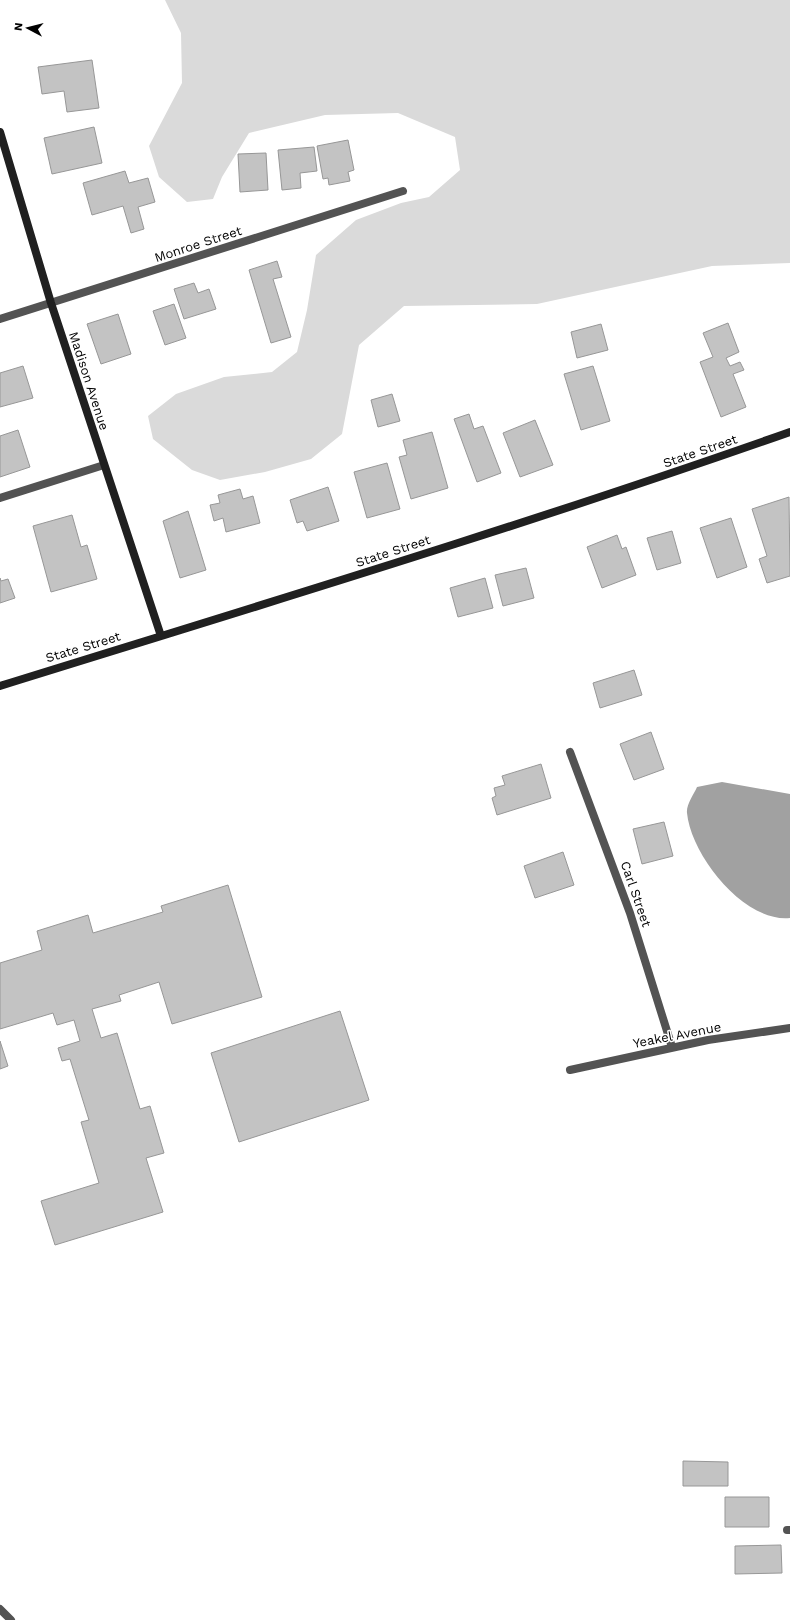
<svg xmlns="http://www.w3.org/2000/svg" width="790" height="1620" font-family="'Work Sans',sans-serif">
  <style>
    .green { fill: #dadada }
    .water { fill: #a1a1a1 }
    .building { fill: #c3c3c3; stroke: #979797 }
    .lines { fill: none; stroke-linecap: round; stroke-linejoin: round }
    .lane { stroke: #535353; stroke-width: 8 }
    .street { stroke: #535353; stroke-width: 8 }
    .secondary { stroke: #202020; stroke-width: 8 }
    .labels { text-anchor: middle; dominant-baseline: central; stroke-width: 3; stroke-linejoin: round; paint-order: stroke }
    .street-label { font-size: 13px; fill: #000; stroke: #fff }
  </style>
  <rect width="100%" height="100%" fill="#fff"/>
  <!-- green -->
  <path class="green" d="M165,0h625v263l-78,3 -175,38 -133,2 -45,39 -17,89 -31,25 -46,13 -45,8 -28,-10 -39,-31 -5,-23 28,-22 48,-17 48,-5 25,-20 10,-42 9,-55 40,-35 45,-17 28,-6 31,-27 -5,-33 -57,-24 -73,2 -76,18 -27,44 -9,22 -26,3 -28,-25 -10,-31 33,-63 -1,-50z"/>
  <!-- water -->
  <path class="water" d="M722,782l68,12v124c-46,5 -99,-63 -103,-105 -1,-8 7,-19 10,-26z"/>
  <!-- building -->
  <path class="building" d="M92,60l7,48 -32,4 -3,-21 -22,3 -4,-27z
    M94,127l8,36 -50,11 -8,-36z
    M348,140l6,30 -6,2 2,9 -21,4 -1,-7 -5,1 -6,-33z
    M314,147l3,24 -17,2 1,15 -19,2 -4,-40z
    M266,153l2,37 -28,2 -2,-38z
    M125,171l4,12 19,-5 7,24 -17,5 6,22 -13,4 -8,-27 -31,9 -9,-32z
    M277,261l5,16 -9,2 18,58 -20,6 -22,-73z
    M194,283l4,10 11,-4 7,20 -32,10 -10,-30z
    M174,304l12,34 -21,7 -12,-34z
    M118,314l13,40 -30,10 -14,-40z
    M728,323l11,29 -13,6 4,8 10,-4 4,8 -11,4 13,33 -25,10 -21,-55 13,-5 -10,-24z
    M601,324l7,26 -31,8 -6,-26z
    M23,366l10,32 -33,9v-34z
    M593,366l17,55 -29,9 -17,-56z
    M392,394l8,27 -22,6 -7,-27z
    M469,414l5,15 9,-3 18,47 -24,9 -23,-63z
    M535,420l18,45 -33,12 -17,-44z
    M18,430l12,37 -30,10v-41z
    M432,432l16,56 -37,11 -12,-42 8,-2 -4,-15z
    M387,463l13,46 -33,9 -13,-46z
    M328,487l11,34 -32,10 -4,-10 -6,2 -7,-23z
    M240,489l3,10 10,-3 7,27 -34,9 -3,-14 -9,3 -4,-16 10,-2 -2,-8z
    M789,497l1,79 -23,7 -8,-24 8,-3 -15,-47z
    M188,511l18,59 -26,8 -17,-57z
    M72,515l9,32 6,-2 10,34 -46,13 -18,-66z
    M731,518l16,49 -30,11 -17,-50z
    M672,531l9,32 -24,7 -10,-32z
    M617,535l5,14 4,-2 10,28 -34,13 -15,-41z
    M526,568l8,30 -31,8 -8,-31z
    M0,578l1,3 7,-2 7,19 -15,5z
    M485,578l8,30 -35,9 -8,-29z
    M634,670l8,25 -42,13 -7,-25z
    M651,732l13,37 -30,11 -14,-36z
    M541,764l10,34 -54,17 -5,-17 4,-2 -2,-8 11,-3 -3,-9z
    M664,822l9,34 -31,8 -9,-35z
    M563,852l11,33 -39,13 -11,-32z
    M228,885l34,112 -90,27 -13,-42 -40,13 2,6 -29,8 9,29 16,-5 23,76 10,-3 14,47 -18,5 17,54 -108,33 -14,-44 58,-18 -18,-61 8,-2 -19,-61 -8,2 -4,-13 22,-7 -6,-21 -17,5 -4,-12 -53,16v-66l42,-13 -5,-19 51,-16 5,18 70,-21 -2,-6z
    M340,1011l29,89 -130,42 -28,-89z
    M0,1041l8,25 -8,3z
    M683,1461l45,1v24h-45z
    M725,1497h44v30h-44z
    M781,1545l1,28 -47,1v-28z"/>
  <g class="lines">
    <!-- lane -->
    <path class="lane" d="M0,498l104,-33"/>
    <!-- street -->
    <path class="street" d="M0,319l403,-128
      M570,752l60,161 42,134
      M570,1070l138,-30 82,-12
      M787,1530h3
      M0,1609l11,11"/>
    <!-- secondary -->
    <path class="secondary" d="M0,132l51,171 110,333
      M0,686c264,-82 529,-162 790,-254"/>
  </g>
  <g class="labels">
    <!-- street labels -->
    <g class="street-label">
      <text transform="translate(198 244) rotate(-18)">Monroe Street</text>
      <text transform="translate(89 381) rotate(72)">Madison Avenue</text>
      <text transform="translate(700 451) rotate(-19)">State Street</text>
      <text transform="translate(393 551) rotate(-18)">State Street</text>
      <text transform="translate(83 647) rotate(-17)">State Street</text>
      <text transform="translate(636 894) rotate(71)">Carl Street</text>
      <text transform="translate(677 1035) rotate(-11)">Yeakel Avenue</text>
    </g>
  </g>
  <!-- north arrow -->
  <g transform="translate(28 28) rotate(277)" stroke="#ffffff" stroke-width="3" paint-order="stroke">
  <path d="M0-3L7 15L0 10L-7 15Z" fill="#000000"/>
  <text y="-6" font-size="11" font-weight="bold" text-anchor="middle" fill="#000000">N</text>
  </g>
</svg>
